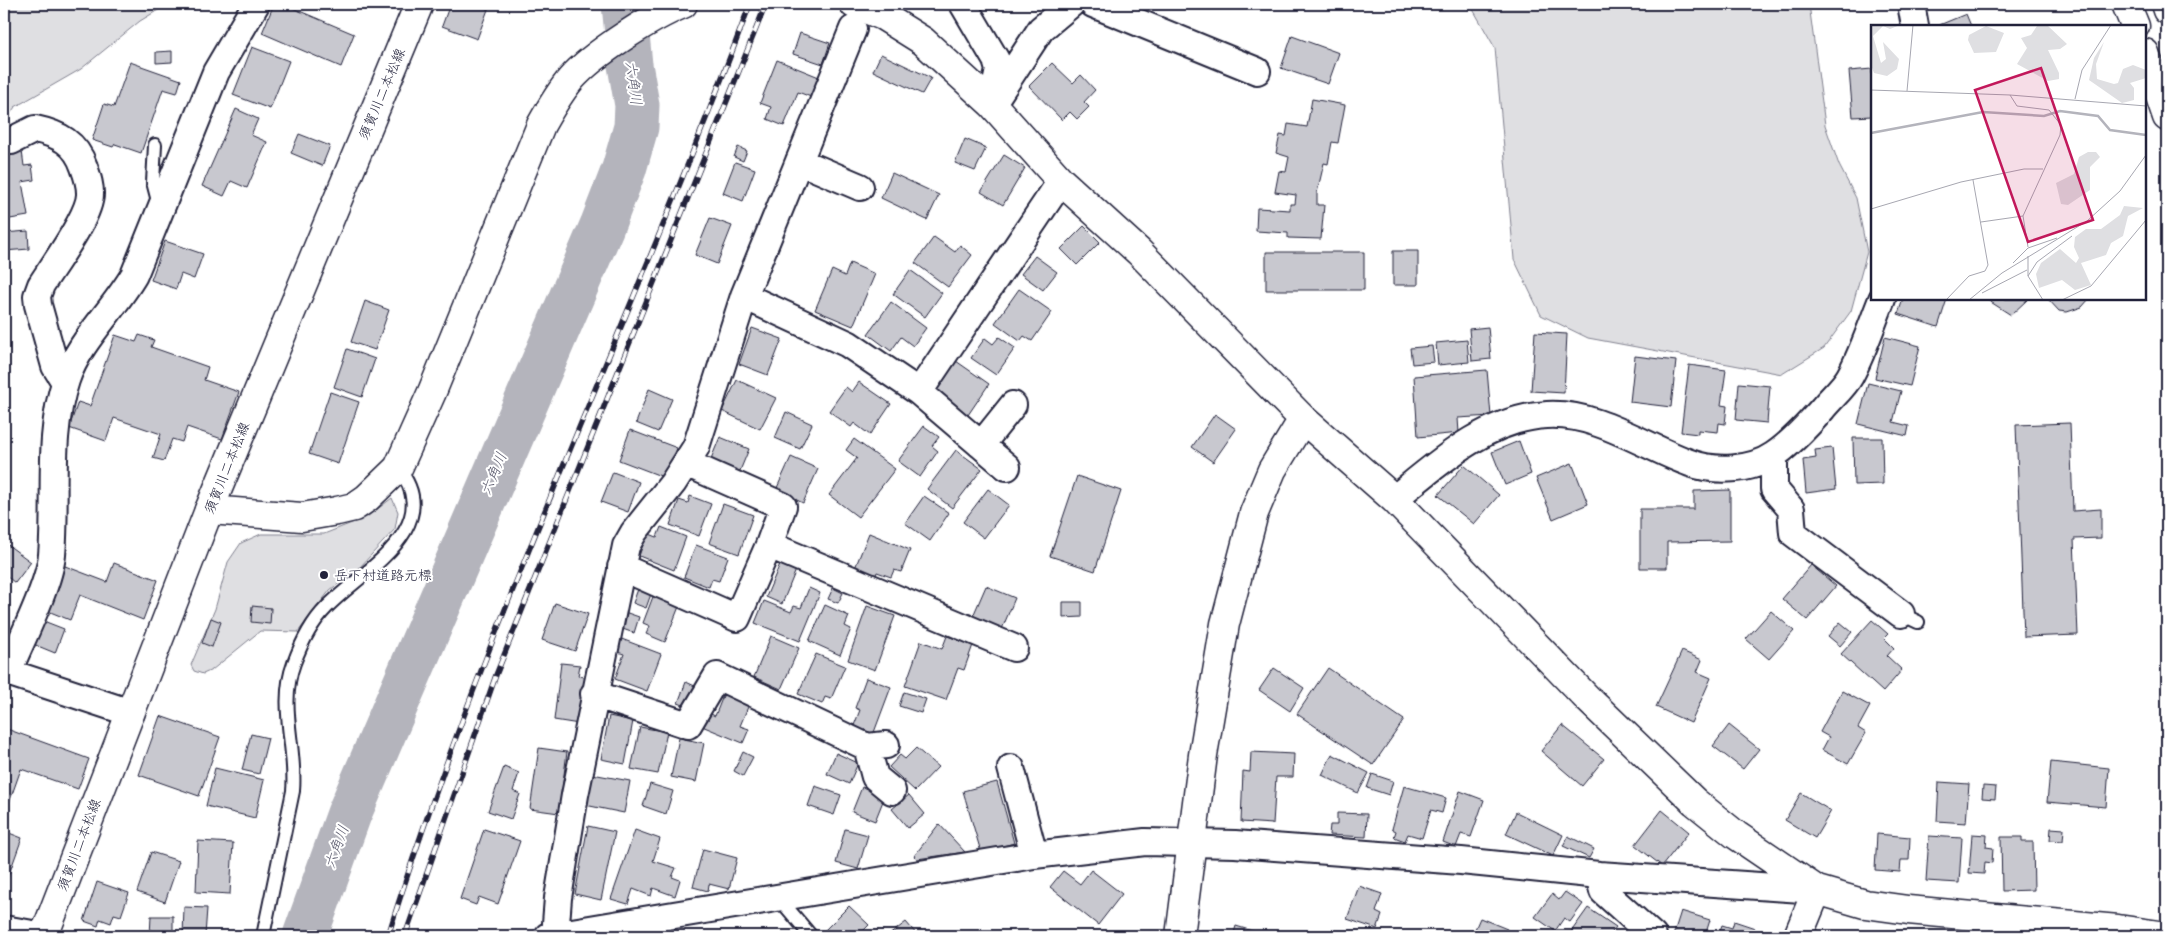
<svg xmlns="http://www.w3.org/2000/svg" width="2171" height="940" font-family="'Balsamiq Sans','Klee One',sans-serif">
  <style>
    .green { fill: #dfdfe2; stroke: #80808e }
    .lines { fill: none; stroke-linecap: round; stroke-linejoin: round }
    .river { stroke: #b4b4bc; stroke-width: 45 }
    .building { fill: #c8c8cf; stroke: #22223b }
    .service-casing { stroke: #22223b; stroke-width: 16 }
    .minor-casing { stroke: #22223b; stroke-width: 30 }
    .tertiary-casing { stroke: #22223b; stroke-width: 31 }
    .secondary-casing { stroke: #22223b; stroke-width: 31 }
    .trunk-casing { stroke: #22223b; stroke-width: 31 }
    .service { stroke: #fff; stroke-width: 12 }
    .minor { stroke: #fff; stroke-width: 26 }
    .tertiary { stroke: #fff; stroke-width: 28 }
    .secondary { stroke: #fff; stroke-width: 28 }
    .trunk { stroke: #fff; stroke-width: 28 }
    .rail-casing { stroke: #22223b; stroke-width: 5.5 }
    .rail { stroke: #fff; stroke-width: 4; stroke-dasharray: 11; stroke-linecap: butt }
    .poi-dot { fill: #22223b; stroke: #fff; stroke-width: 2 }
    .labels { text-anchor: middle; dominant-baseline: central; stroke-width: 4; stroke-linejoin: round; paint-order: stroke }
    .street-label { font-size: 14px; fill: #22223b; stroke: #fff }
    .poi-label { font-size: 14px; fill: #22223b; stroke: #fff; text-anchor: start }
    .water-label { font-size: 15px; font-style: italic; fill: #5c5c6f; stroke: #fff }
    .inset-river { fill: none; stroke: #b4b4bc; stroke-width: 2.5 }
    .inset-road { fill: none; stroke: #a7a7b1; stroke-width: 1 }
    .view { fill: #c2185b; fill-opacity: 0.15; stroke: #c2185b; stroke-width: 2.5 }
    .inset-edge { fill: none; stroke: #22223b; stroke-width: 2.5 }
  </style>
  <rect width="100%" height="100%" fill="#fff"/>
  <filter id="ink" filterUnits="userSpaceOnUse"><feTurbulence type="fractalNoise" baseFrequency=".02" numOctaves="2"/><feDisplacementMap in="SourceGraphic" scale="10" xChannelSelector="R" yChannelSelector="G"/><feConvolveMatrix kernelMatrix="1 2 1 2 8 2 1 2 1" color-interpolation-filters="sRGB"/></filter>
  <g filter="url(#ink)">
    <!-- green -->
    <path class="green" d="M4,4h164l-28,17 -59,48 -66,38 -11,15z
      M1470,4h339l16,121 14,40 17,33 11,54 -16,59 -27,37 -42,26 -194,-36 -47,-23 -27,-56 -19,-211z
      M392,498l6,14 -3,17 -35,38 -30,23 -32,42 -38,-1 -48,39 -9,4 -9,-3 -3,-6 24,-56 13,-47 13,-19 20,-9h63l43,-17z"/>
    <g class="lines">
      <!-- river -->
      <path class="river" d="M305,936l44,-122 253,-588 22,-57 12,-42 1,-22 -7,-40 -6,-61"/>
    </g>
    <!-- building -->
    <path class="building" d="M274,4h9l71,30 -13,33 -79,-34z
      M450,4h40l-13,35 -35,-13z
      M1966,14l5,12h-34z
      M800,33l30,10 -7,21 -30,-10z
      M1292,36l47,17 -11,31 -47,-16z
      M252,47l37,14 -19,48 -37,-14z
      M172,51v11l-16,1v-11z
      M881,54l50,24 -9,16 -49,-23z
      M777,60l42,17 -8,20 -13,-5 -14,34 -17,-7 4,-12 -11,-4z
      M130,62l51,18 -4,13 -14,-4 -22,64 -26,-9 -2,3 -21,-7 12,-36 10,3z
      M1052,63l21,20 8,-8 14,15 -11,12 5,5 -12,12 -7,-7 -8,8 -33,-34z
      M1872,69v47l-19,1 -4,-46z
      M1312,99l33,6 -7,38 -6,-1 -4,22 -4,-1 -7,30v12h7l-3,34 -33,-1v-5l-32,-2 1,-23 33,2v-6h5l1,-9 -21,-3 4,-21 7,1 3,-15 -13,-4 4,-18 6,1 2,-12 19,3z
      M236,109l22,10 -7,16 16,7 -20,46 -16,-7 -7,15 -22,-10z
      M299,134l31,12 -8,20 -31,-13z
      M965,139l21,9 -11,23 -20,-8z
      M738,147l9,4 -4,10 -9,-4z
      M22,151l2,15 8,-1 2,15 -12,2 6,34 -24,4v-66z
      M1004,155l21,13 -22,37 -22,-13z
      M735,162l20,7 -12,32 -20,-8z
      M892,173l47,22 -12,25 -46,-22z
      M710,218l22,8 -15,38 -22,-9z
      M1084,226l16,16 -23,23 -16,-16z
      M28,231l1,18 -25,2v-18z
      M934,237l21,15 5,-7 12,10 -24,32 -33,-24z
      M165,241l38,13 -9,25 -13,-5 -5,15 -25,-9z
      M1393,251h25v34h-25z
      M1266,252h98v38h-98z
      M1035,256l22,16 -14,18 -22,-16z
      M850,263l25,11 -22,52 -38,-16 17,-40 13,6z
      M910,270l32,23 -17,24 -32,-23z
      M1019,289l33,23 -20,29 -8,-5 -4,5 -25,-18z
      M1903,299h44l-9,28 -40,-13z
      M1986,299h42l-17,16z
      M2048,299h41l-7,8 -15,5 -8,-1z
      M365,301l24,9 -14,40 -24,-8z
      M891,302l35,26 -13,18 -12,-9 -10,14 -23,-17z
      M1488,327l3,32 -19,2 -3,-32z
      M752,328l30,11 -14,36 -29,-11z
      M1535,332l32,2 -3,59 -33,-2z
      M115,335l21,7 3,-7 15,5 -3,7 57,20 -4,13 35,12 -17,47 -35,-12 -5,15 -10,-3 -8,22 -11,-3 8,-24 -47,-16 -8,23 -37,-13 9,-26 12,4z
      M999,337l16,11 -19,27 -25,-17 14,-20 8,6z
      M1885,337l35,9 -10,40 -35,-8z
      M1467,340l2,22 -31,3 -2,-22z
      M1432,346l2,16 -22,2 -2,-16z
      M347,349l28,10 -13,38 -28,-10z
      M1635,356l41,5 -5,46 -41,-5z
      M956,361l33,23 -21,31 -33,-23z
      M1689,365l37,5 -5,35 6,1 -2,18 -6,-1 -1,9 -20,-2v4l-17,-2z
      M1487,370l4,46 -33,2 1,15 -41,4 -4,-61z
      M737,380l39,18 -16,31 -38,-18z
      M859,382l32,22 -21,31 -16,-12 -3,4 -22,-16 17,-24 6,5z
      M1739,383l31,3 -3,37 -31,-3z
      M1868,383l33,8 -8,31 16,4 -2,10 -49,-12z
      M649,389l23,10 -14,33 -22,-9z
      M330,392l29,10 -21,62 -29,-10z
      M786,412l26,12 -12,25 -25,-11z
      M1215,414l21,15 -23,33 -21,-15z
      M2070,423l3,88 28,-2v29l-27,1 4,96 -54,2 -8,-212z
      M924,426l15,11 -7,9 6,5 -18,26 -22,-16z
      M630,430l47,18 -11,30 -47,-18z
      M720,437l29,12 -12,29 -29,-12z
      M1853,438h29l1,46 -29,1z
      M854,439l41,30 -37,48 -29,-22 28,-37 -11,-8z
      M1519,441l12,33 -26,11 -13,-33z
      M1832,448l4,41 -30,4 -3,-33 13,-2 -1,-8z
      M956,450l26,19 -30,39 -25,-19z
      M791,457l27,12 -15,34 -27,-13z
      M1572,463l16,41 -35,15 -17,-41z
      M1464,465l35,30 -25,29 -36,-29z
      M613,472l26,10 -11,30 -27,-10z
      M1077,476l44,15 -26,80 -45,-15z
      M988,489l21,16 -25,33 -21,-16z
      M1730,490v51l-63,1v26h-27v-59h54v-18z
      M690,496l21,8 -12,32 -29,-11 9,-25 9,3z
      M924,496l25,17 -19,28 -25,-18z
      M723,504l30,11 -14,39 -30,-11z
      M661,527l25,10 -12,33 -35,-14 8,-23 10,4z
      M869,533l41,17 -9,22 -7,-2 -3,7 -14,-5 -2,5 -20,-9z
      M8,545l23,17 -16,21 -11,-9v-23z
      M696,545l32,12 -9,24 -7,-2 -3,8 -25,-10z
      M114,563l44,17 -15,40 -63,-25 -10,25 -22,-9 17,-45 42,16z
      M780,564l16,6 -14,34 -16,-7z
      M1811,565l25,21 -29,34 -25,-21z
      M986,586l29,12 -13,31 -29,-13z
      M809,588l11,5 -20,48 -45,-18 9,-22 27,11 3,-6 7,2z
      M833,588l10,5 -5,10 -10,-4z
      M638,589l13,5 -5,14 -13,-5z
      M654,594l26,10 -15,38 -19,-8 4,-8 -7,-3z
      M1063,602h19v15l-19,1z
      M555,603l33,11 -13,37 -33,-11z
      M825,605l24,11 -4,10 6,3 -11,26 -31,-14z
      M252,606l19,2 -1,16 -19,-2z
      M867,606l28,10 -20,54 -27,-10z
      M619,610l20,7 -5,16 -20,-7z
      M1771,611l23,20 -25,28 -23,-20z
      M211,618l10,4 -9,25 -10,-4z
      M41,620l23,9 -9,24 -22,-9z
      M1872,620l16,14 -4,4 10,10 -7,8 15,14 -19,22 -42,-38z
      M1840,622l12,10 -12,14 -12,-10z
      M771,636l28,12 -18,41 -27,-12z
      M947,636l26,9 -9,25 -6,-2 -12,32 -41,-14 16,-45 21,8z
      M619,638l42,16 -14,37 -32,-12 9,-25 -10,-3z
      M1682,651l20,9 -5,12 14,6 -20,45 -35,-16z
      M816,654l29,12 -14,33 -6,-2 -3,7 -24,-10z
      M561,663l19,2 -2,11 7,1 -6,47 -25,-4z
      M1274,668l30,20 -14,23 -31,-21z
      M1328,668l76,52 -31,45 -76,-51z
      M866,678l25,9 -18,48 -20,-7 7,-18 -5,-2z
      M686,682l11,5 -8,20 -11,-4z
      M725,691l25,11 -10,24 9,3 -6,14 -41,-17 5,-14 8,4z
      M1842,691l28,15 -12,22 8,5 -18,31 -26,-14 7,-13 -9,-5z
      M904,692l22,7 -5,14 -22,-7z
      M160,716l60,21 -21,59 -60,-21z
      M609,716l24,5 -8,43 -24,-5z
      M1562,725l42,34 -22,27 -41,-35z
      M1729,725l30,24 -16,20 -30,-23z
      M640,727l27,5 -9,42 -27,-5z
      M4,728l85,31 -11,30 -57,-20 -17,48z
      M251,734l17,4 -9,36 -17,-4z
      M679,738l25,5 -8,39 -25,-5z
      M539,748l28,4 -8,61 -29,-4z
      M916,748l22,19 -23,24 -26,-24 11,-12 5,4z
      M743,752l10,5 -10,19 -9,-5z
      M1251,752l43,2 -1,23h-17l-3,47 -32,-2 2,-51 7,1z
      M836,753l22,10 -9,21 -22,-10z
      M1332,754l37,19 -11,20 -36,-18z
      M2051,762l58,6 -3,39 -59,-5z
      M504,767l15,6 -6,18 7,3 -9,25 -23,-8z
      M215,768l49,12 -9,38 -49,-12z
      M592,774l38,7 -6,32 -39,-8z
      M1372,774l21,7 -4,14 -22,-7z
      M997,782l17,61 -33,9 -18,-61z
      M1939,782l30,2 -3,39 -29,-2z
      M650,784l23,7 -7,23 -23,-8z
      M815,786l26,9 -7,20 -26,-9z
      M1404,786l42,12 -4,15 -11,-3 -9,28 -14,-4 -3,7 -11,-4 2,-6 -4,-2z
      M1983,786l13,1 -1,12 -13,-1z
      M862,787l23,9 -10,25 -23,-9z
      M1460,791l24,9 -13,37 -10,-3 -5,13 -13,-5z
      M1801,793l30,18 -16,27 -30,-18z
      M909,795l16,19 -17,14 -16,-19z
      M1662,810l27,22 -27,34 -27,-21z
      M1516,812l47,23 -10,21 -47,-22z
      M1337,813l30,1 -1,23 -37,-2 1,-10h7z
      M939,824l26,28 -48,7 -3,-3z
      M588,826l27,6 -14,68 -26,-6z
      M2051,828l13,1 -1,12 -13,-1z
      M484,829l36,12 -22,63 -19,-7 -3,8 -16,-6z
      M845,829l23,6 -10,34 -22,-6z
      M635,830l25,9 -7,22 23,7 -4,9 8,3 -5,16 -22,-8 -2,8 -18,-7 -5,15 -17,-5z
      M4,831l18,7 -18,50z
      M1877,834l33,3 -1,23h-8l-1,12 -25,-2z
      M1972,834l15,1 -1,12 7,1 -1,15 -7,-1 -1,12 -15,-1z
      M1568,836l26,13 -5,9 -26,-12z
      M1929,836l33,2 -3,45 -33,-2z
      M2001,837h21v5h11l1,48 -32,1z
      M198,841l35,2 -3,51 -34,-2z
      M703,849l34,9 -8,31 -20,-5 -1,7 -15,-4z
      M151,852l28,9 -14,41 -28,-10z
      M1091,870l31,24 -24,31 -48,-38 13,-16 17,13z
      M97,882l32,11 -8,23 -7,-2 -3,9 -11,-4 -2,7 -14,-5z
      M1359,886l23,8 -6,18 6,3 -5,14 -30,-10z
      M1565,892l18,12 -13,18 -6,-4 -9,13 -20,-14 17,-23 7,6z
      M849,906l20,19 -11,11h-27l-6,-6z
      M184,907l23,1 -2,28h-22z
      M1588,908l28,19 -7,9h-41z
      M1681,911l29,9 -5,16h-32z
      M151,916h22v20h-23z
      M1480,918l27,11 -3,7h-32z
      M1734,921l21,7 -3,8h-34l4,-11 10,3z
      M906,922l12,14h-30z
      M1236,926l23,7v3h-26z"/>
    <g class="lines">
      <defs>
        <path id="service" d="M155,145l-2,37 6,23
          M1901,614l17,8
          M778,897l33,39
          M263,936l30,-145c4,-42 -15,-86 1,-128 7,-19 18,-41 32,-55 35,-37 121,-80 72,-140"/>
        <path id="minor" d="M963,4l33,56 3,10 -6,28
          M1093,4l164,67
          M1911,4l4,22
          M992,104l49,-75 30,-25
          M11,141l24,-12c24,5 41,14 49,38 3,8 6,17 6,26 1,22 -36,71 -49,92l-4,11 1,9 17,61 10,16
          M799,161l61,26
          M744,296l104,48 71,48 88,75
          M919,392l142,-211
          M981,445l32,-40
          M1774,456v33l17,20 2,24 108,81
          M686,463l97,43 -14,39
          M1394,499c44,-36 93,-81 153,-84 50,-3 98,32 143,48 25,9 61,8 84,-8 18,-12 35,-31 49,-47 8,-10 21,-21 27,-32 13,-24 22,-52 32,-77
          M621,567l116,51 32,-73 245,103
          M4,671l127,42
          M8,672c12,-30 41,-86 44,-117 5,-58 -5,-119 14,-175 13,-39 47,-69 68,-105l82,-203 40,-68
          M594,694l94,31 29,-49 150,71 19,-2
          M867,747l8,30 17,14
          M1011,768l23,87
          M1599,875l4,16 50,45
          M4,929l40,7
          M548,936l486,-81 111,-13 90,2 226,17 138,14 218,15
          M555,936l3,-38 17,-103 51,-249 8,-14 39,-49 23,-36 48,-151 109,-267"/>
        <path id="tertiary" d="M854,4l29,12 40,25 69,63 69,77 78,71 164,167 91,80 194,200 107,103 41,33 81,55 48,14 43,6 210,19 48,7
          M209,510l93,7 35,-6 17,-4 13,-9 31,-30 34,-76 109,-267c9,-16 18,-32 30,-46 23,-26 80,-62 112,-75
          M1180,936l23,-181 22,-131 29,-111 18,-43 31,-51
          M1798,936l19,-46"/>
        <path id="secondary" d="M44,936l165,-426 210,-506"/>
        <path id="trunk" d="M2126,4l9,22
          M2165,4l2,6
          M2145,53l22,64"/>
      </defs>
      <!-- service casing -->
      <use href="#service" class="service-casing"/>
      <!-- minor casing -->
      <use href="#minor" class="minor-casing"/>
      <!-- tertiary casing -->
      <use href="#tertiary" class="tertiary-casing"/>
      <!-- secondary casing -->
      <use href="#secondary" class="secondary-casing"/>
      <!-- trunk casing -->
      <use href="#trunk" class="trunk-casing"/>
      <!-- service -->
      <use href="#service" class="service"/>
      <!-- minor -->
      <use href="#minor" class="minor"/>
      <!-- tertiary -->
      <use href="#tertiary" class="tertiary"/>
      <!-- secondary -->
      <use href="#secondary" class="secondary"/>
      <!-- trunk -->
      <use href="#trunk" class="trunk"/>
      <defs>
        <path id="rail" d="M388,936c99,-319 246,-620 362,-932
          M405,936l91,-261 270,-671"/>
      </defs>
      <!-- rail casing -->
      <use href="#rail" class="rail-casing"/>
      <!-- rail -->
      <use href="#rail" class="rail"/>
    </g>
  </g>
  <!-- markers -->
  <circle class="poi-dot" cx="324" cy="575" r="5"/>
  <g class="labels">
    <!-- street labels -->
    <g class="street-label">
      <text transform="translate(382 94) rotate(-67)">須賀川二本松線</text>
      <text transform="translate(227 468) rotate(-68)">須賀川二本松線</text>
      <text transform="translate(79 845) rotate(-69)">須賀川二本松線</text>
    </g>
    <!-- poi labels -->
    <g class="poi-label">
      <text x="334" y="575">岳下村道路元標</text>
    </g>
    <!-- water labels -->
    <g class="water-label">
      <text transform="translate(633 83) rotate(82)">六角川</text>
      <text transform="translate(494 474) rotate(-67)">六角川</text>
      <text transform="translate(337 847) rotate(-70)">六角川</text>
    </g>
  </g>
  <!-- overview -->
  <g transform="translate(1871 25)">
    <rect width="275" height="275" fill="#fff"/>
    <path d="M0,0h29l-10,4 -7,-3 -10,10 8,27 5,-4 -3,-17 16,17 -2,10 -10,7 -13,-3 -3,-8zM176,0l20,19 -7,5 -12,1 11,23v6l-11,2 -31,-17 10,-16 -6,-10 10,-3 6,-9zM115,1l18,7 -8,19 -22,1 -6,-13 1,-5zM233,17l-8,22 1,15 17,5 4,-1 5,-14 10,-4 13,5v8l-16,5 4,5v12l-12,3 -33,-23 5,-22zM217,127h8l4,5 -10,10v23l-22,15 -7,-1 -5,-21 18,-9 5,-17zM253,181l19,2 -15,8 -5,20 -12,7 -5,12 -25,8 10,22 -16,5 -13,-10 -23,8 -3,-14 5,-11 19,-14 16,14 3,-5 -5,-11 1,-10 11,-8h15l19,-14z" fill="#dfdfe2"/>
    <path class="inset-river" d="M0,108l112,-21 61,4 16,-5 38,5 12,14 36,5"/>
    <path class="inset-road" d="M0,65l139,5 136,11M36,66l6,-66M139,70l7,11 32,4 12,15 -1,10 -37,81 5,31M204,74l7,-29 29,-45M0,184l90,-27 63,-13h19M110,197l42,-6M157,231v20l15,24M142,238l15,-15 29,-10M157,251l9,-14 35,-26M111,268l45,-23M75,275l23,-24 16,-5 3,-6 -15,-85M98,275l33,-27 85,-52 33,-30 26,-36M191,275l29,-14 55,-66"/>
    <path class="view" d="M170,43l52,152 -65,22 -53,-152z"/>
    <rect width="275" height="275" class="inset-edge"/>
  </g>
  <!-- margin -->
  <rect width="2171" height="940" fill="none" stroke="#fff" stroke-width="20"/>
  <rect x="10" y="10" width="2151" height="920" fill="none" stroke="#22223b" stroke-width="2" filter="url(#ink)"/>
</svg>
